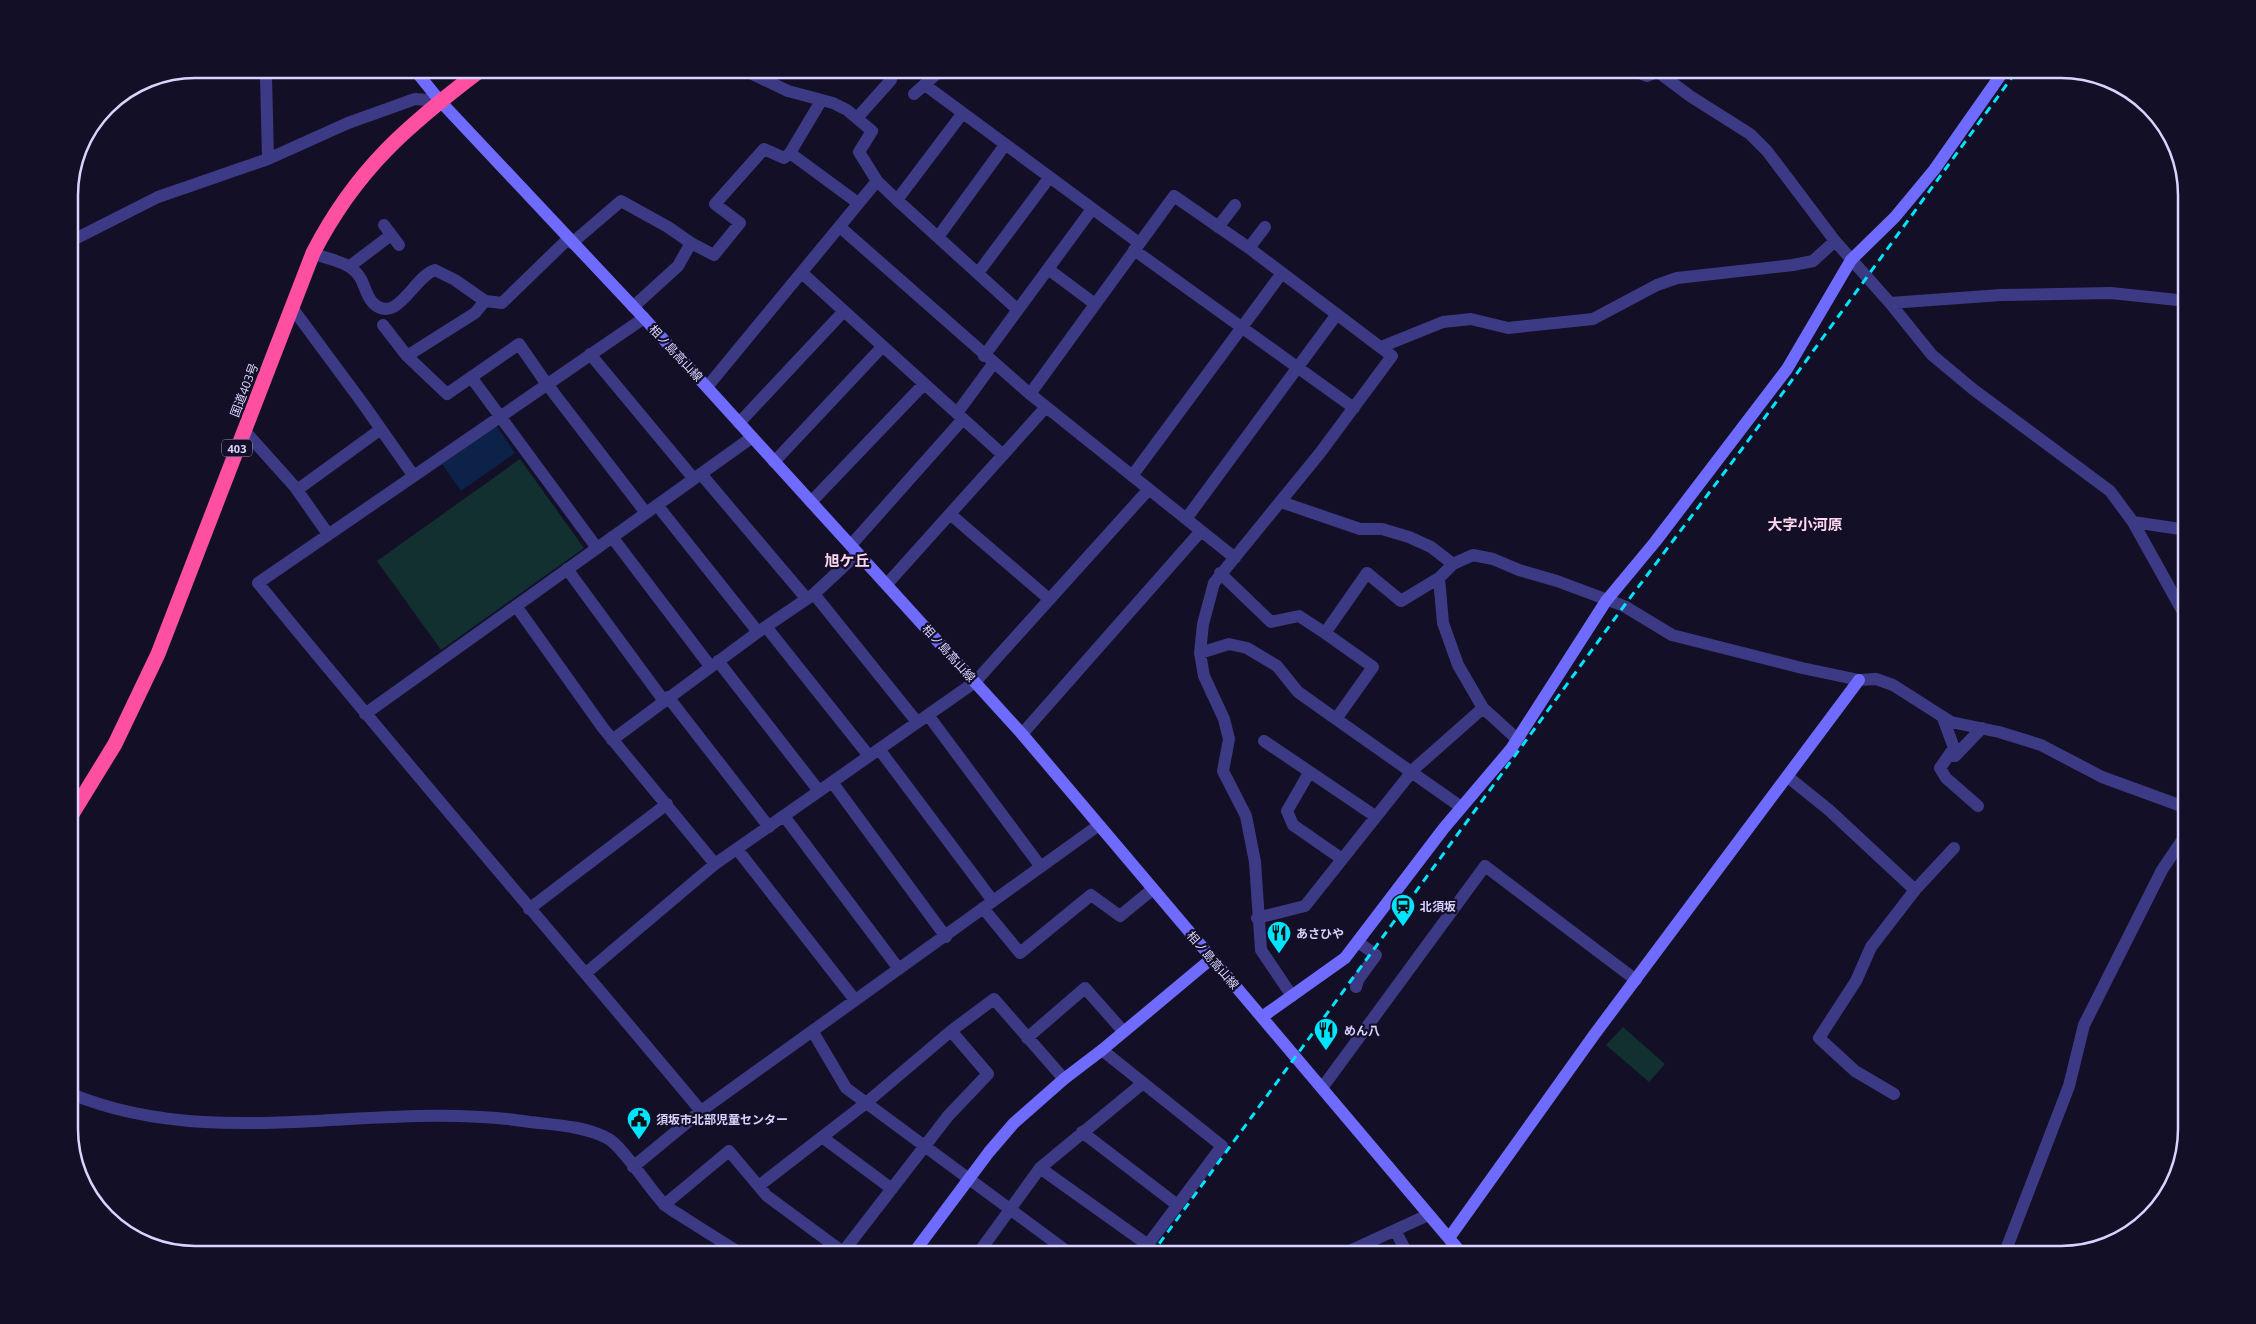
<svg xmlns="http://www.w3.org/2000/svg" width="2256" height="1324" font-family="'Open Sans','Noto Sans JP',sans-serif">
  <style>
    .green { fill: #12302f }
    .water { fill: #0c2248 }
    .lines { fill: none; stroke-linecap: round; stroke-linejoin: round }
    .street { stroke: #3d3a85; stroke-width: 12 }
    .secondary { stroke: #6f6bff; stroke-width: 12 }
    .highway { stroke: #ff4fa3; stroke-width: 15 }
    .rail { stroke: #00e5ff; stroke-width: 3; stroke-dasharray: 8 6; stroke-linecap: butt }
    .labels { text-anchor: middle; dominant-baseline: central; stroke-width: 4.5; stroke-linejoin: round; paint-order: stroke }
    .shield { fill: #130f26; stroke: #9e99be; stroke-width: 1 }
    .shield-label { font-size: 11px; font-weight: bold; fill: #d9d4ff }
    .street-label { font-size: 12px; fill: #d9d4ff; stroke: #130f26 }
    .poi-label { font-size: 12px; font-weight: bold; fill: #d9d4ff; stroke: #130f26; text-anchor: start }
    .quarter-label { font-size: 15px; font-weight: bold; fill: #ffd6f0; stroke: #130f26 }
    .rim { fill: none; stroke: #d9d4ff; stroke-width: 2.5 }
  </style>
  <rect width="100%" height="100%" fill="#130f26"/>
  <!-- green -->
  <path class="green" d="M520,459l64,89 -143,102 -64,-89z
    M1623,1027l42,37 -16,18 -43,-37z"/>
  <!-- water -->
  <path class="water" d="M496,425l19,28 -54,38 -19,-27z"/>
  <g class="lines">
    <!-- street -->
    <path class="street" d="M742,69l46,22 45,12 14,7 25,21 -13,21 18,29
      M1630,69l17,7 10,-4
      M1654,69l36,27 60,38 17,17 68,90 55,62 42,52 42,35 136,101 23,31 54,97
      M925,85l214,158
      M914,94l28,-25
      M821,101l-31,52 68,50
      M857,118l34,-38
      M268,159l-2,-83 5,-7
      M897,200l121,110
      M384,225l15,20
      M840,227l190,167 205,164
      M1218,227l17,-22
      M938,237l67,-92
      M69,242l89,-45 110,-38 80,-36 67,-24 25,2
      M572,243l49,-42 47,26 23,16
      M1249,248l16,-21
      M1134,250l220,158
      M313,253c18,8 38,8 48,26 4,8 6,18 12,24 24,23 41,-27 62,-33l20,10 30,21 17,2 66,-64
      M350,266l41,-31
      M1048,269l47,35
      M802,273l201,182
      M978,273l71,-95
      M1890,303l111,-8 110,-2 76,8
      M633,307l45,-41 13,-23 23,12 26,-32 -25,-19 49,-55 20,9 6,-5
      M293,309l71,96 49,70
      M644,318l-386,265c145,178 296,352 443,528
      M383,325l24,31 40,38 72,-50 27,39 100,130
      M1381,347l62,-25 28,-3 37,9 85,-9 64,-34 20,-7 116,-13 20,-4 22,-20
      M590,354l104,125
      M407,356l68,-43 10,-12
      M984,356l108,-147
      M471,377l126,171
      M707,387l170,-206 20,19 65,-86
      M1030,394l144,-198 75,52 143,108 -72,97 -106,130 -11,41 -3,29 4,23 20,43 5,20 -6,32 23,45 9,46 6,88 31,46
      M957,413l36,-49
      M739,423l105,-112
      M244,430l51,57 33,47
      M774,462l109,-116
      M701,474l105,124
      M1132,476l150,-203
      M297,490l84,-61
      M811,502l113,-118
      M1281,502l79,27h22l27,8 22,10 22,17 20,-9 20,4 26,11 38,11 67,25 48,29 130,33 57,12 17,-1 17,6 58,37 48,10 42,13 61,32 85,31
      M657,505l101,127
      M950,514l99,85
      M1186,519l151,-205
      M2133,522l54,8
      M612,537l98,129
      M851,545l112,-126
      M1453,564l-14,14 4,45 15,42 25,43
      M567,569l97,132
      M1220,573l51,49 28,-6 26,17 42,-60 34,28 38,-23
      M887,584l159,-177
      M814,594l103,128
      M516,606l87,122 112,136 260,-182 174,-193
      M767,628l102,128
      M1200,653l29,-9 18,4 30,18 21,26 38,27 37,-52 -48,-34
      M718,661l101,130
      M668,697l101,130
      M365,714l386,-276
      M928,715l113,152
      M1943,718l11,30 -14,20 6,10 32,28
      M1336,719l125,88
      M1022,734l179,-203
      M612,740l146,-108 56,-38 44,-41
      M1264,741l111,75
      M879,749l114,152
      M1949,756h6l27,-28
      M1309,773l-22,38 6,14 49,34
      M1788,777l41,33 86,80 39,-42
      M832,782l114,155
      M784,816l115,153
      M737,849l118,151
      M983,908l37,45 71,-58 29,21 33,-27
      M529,909l138,-105
      M1257,918l48,-12 109,-137 69,-61 34,31
      M586,973l129,-109
      M1356,987l2,-7 18,-25 -18,-13
      M951,1031l43,-32 70,80
      M813,1032l33,56 226,167
      M1027,1038l58,-50 38,43
      M1102,1050l120,96 -82,109
      M1322,1088l163,-222 151,114
      M69,1093c148,62 308,5 461,29 26,3 54,4 77,16 15,7 43,52 57,66 6,6 15,10 22,15 19,12 38,24 57,36
      M1894,1094l-39,-23 -36,-33 37,-57 15,-34 44,-57
      M1082,1132l94,72
      M822,1137l70,52
      M633,1167l68,-56 398,-286
      M1040,1168l108,77
      M760,1185l106,-82 85,-72 37,43 -40,42 -105,136
      M664,1205l65,-54 38,45 80,59
      M1396,1232l12,23
      M977,1255l63,-87 103,-85
      M1341,1255l87,-40
      M2004,1255l65,-169 15,-61 78,-155 25,-37"/>
    <!-- secondary -->
    <path class="secondary" d="M414,69l26,32 204,217 378,416 441,521
      M1262,1017l83,-59 99,-130 67,-79 95,-148 49,-59 132,-173 64,-109 44,-43 39,-47 71,-101
      M1449,1238l145,-203 265,-355
      M912,1255l77,-103 25,-29 50,-44 38,-29 109,-91"/>
    <!-- highway -->
    <path class="highway" d="M69,819l46,-75 43,-90 155,-401c43,-84 95,-128 169,-184"/>
    <!-- rail -->
    <path class="rail" d="M1151,1255l473,-649 118,-157 276,-380"/>
  </g>
  <!-- icons -->
  <defs>
    <symbol id="station-pin" viewBox="-11 -11 22 30"><path d="M0 17L-7.5 6A9.5 9.5 0 1 1 7.5 6Z" fill="#00e5ff" stroke="#130f26"/><path d="M-3-6H3Q5-6 5-4V2Q5 4 3 4L4.5 6H3L1.5 4h-3L-3 6H-4.5L-3 4Q-5 4-5 2V-4Q-5-6-3-6ZM-3.5-4v3h7v-3ZM-3.5 1v1.5H-2V1ZM2 1v1.5H3.5V1Z" fill="#111"/></symbol>
    <symbol id="restaurant-pin" viewBox="-11 -11 22 30"><path d="M0 17L-7.5 6A9.5 9.5 0 1 1 7.5 6Z" fill="#00e5ff" stroke="#130f26"/><path d="M-5-6h1v4h1v-4h1v4h1v-4h1v5L-1.5 .5V6h-2V.5L-5-1ZM5-6V6H3V1.5H1.5Q1.5-4 5-6Z" fill="#111"/></symbol>
    <symbol id="civic-pin" viewBox="-11 -11 22 30"><path d="M0 17L-7.5 6A9.5 9.5 0 1 1 7.5 6Z" fill="#00e5ff" stroke="#130f26"/><path d="M-.6-6.5H3V-4.5H.6V-3L4-1V1h2V6H-6V1h2V-1L-.6-3ZM-1.2 2.5V6h2.4V2.5Z" fill="#111"/></symbol>
  </defs>
  <g fill-rule="evenodd">
    <use href="#station-pin" x="1389" y="892" width="28" height="38"/>
    <use href="#restaurant-pin" x="1265" y="919" width="28" height="38"/>
    <use href="#restaurant-pin" x="1312" y="1016" width="28" height="38"/>
    <use href="#civic-pin" x="625" y="1105" width="28" height="38"/>
  </g>
  <g class="labels">
    <!-- shield labels -->
    <rect class="shield" x="222" y="439.5" width="30" height="17" rx="4"/>
    <g class="shield-label">
      <text x="237" y="448">403</text>
    </g>
    <!-- street labels -->
    <g class="street-label">
      <text transform="translate(676 353) rotate(47)">相ノ島高山線</text>
      <text transform="translate(244 390) rotate(-69)">国道403号</text>
      <text transform="translate(949 653) rotate(48)">相ノ島高山線</text>
      <text transform="translate(1213 960) rotate(49)">相ノ島高山線</text>
    </g>
    <!-- poi labels -->
    <g class="poi-label">
      <text x="1420" y="906">北須坂</text>
      <text x="1296" y="933">あさひや</text>
      <text x="1344" y="1030">めん八</text>
      <text x="656" y="1119">須坂市北部児童センター</text>
    </g>
    <!-- quarter labels -->
    <g class="quarter-label">
      <text x="1805" y="524">大字小河原</text>
      <text x="847" y="560">旭ケ丘</text>
    </g>
  </g>
  <!-- crop -->
  <path d="M0 0H2256V1324H0ZM195 78H2061A117 117 0 0 1 2178 195V1129A117 117 0 0 1 2061 1246H195A117 117 0 0 1 78 1129V195A117 117 0 0 1 195 78Z" fill="#130f26" fill-rule="evenodd"/>
  <path class="rim" d="M195 78H2061A117 117 0 0 1 2178 195V1129A117 117 0 0 1 2061 1246H195A117 117 0 0 1 78 1129V195A117 117 0 0 1 195 78Z"/>
</svg>
